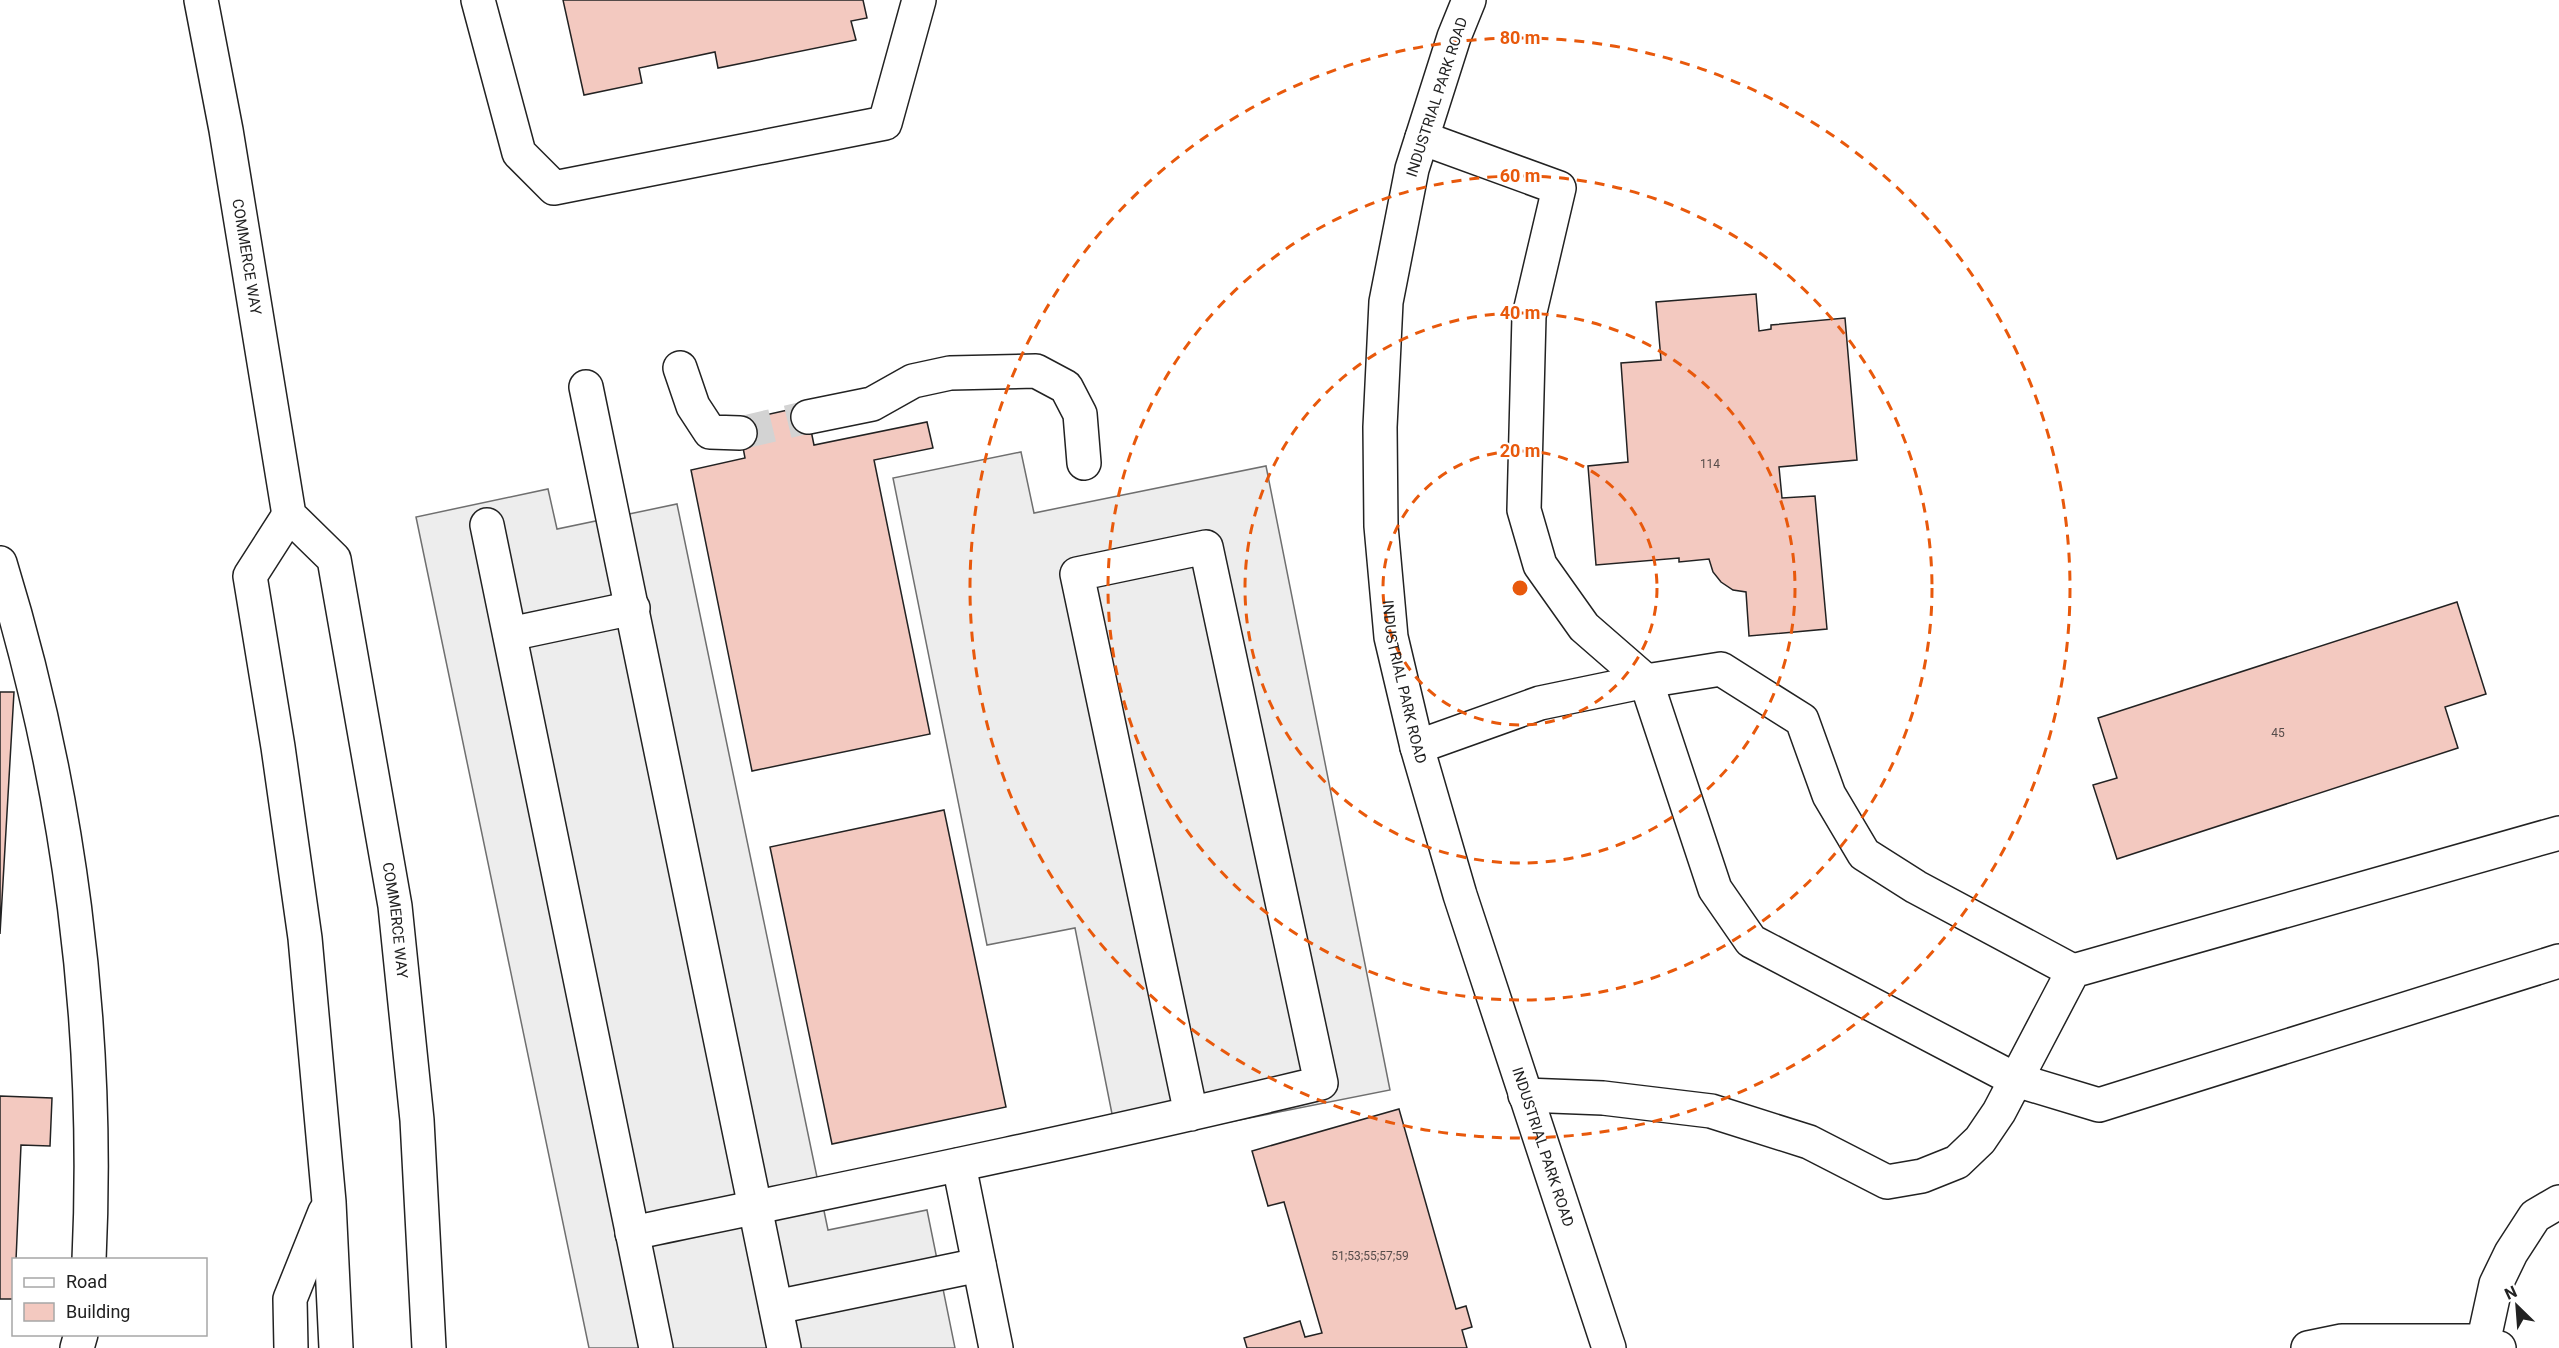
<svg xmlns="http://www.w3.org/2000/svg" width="2559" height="1348" font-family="Roboto,sans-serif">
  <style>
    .parking { fill: #ededed; stroke: #6f6f6f; stroke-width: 1.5 }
    .building { fill: #f3c9c0; stroke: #222; stroke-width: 1.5 }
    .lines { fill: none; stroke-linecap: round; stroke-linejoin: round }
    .minor-tunnel { stroke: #d3d3d3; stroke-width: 33; stroke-dasharray: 33 16; stroke-linecap: butt }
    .minor-casing { stroke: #222; stroke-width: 36 }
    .major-casing { stroke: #222; stroke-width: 36 }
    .minor { stroke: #fff; stroke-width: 33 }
    .major { stroke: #fff; stroke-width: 33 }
    .ring { fill: none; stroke: #e8590c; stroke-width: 3; stroke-dasharray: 10 8 }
    .labels { text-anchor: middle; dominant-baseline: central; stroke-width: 4.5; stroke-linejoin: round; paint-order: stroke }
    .number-label { font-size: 12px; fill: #564c4a }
    .street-label { font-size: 15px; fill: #222; stroke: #fff }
    .centre { fill: #e8590c; stroke: #fff; stroke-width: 3 }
    .ring-label { font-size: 18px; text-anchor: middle; font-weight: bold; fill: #e8590c; stroke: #fff; stroke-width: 4.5; stroke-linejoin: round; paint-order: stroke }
  </style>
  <rect width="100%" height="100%" fill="#fff"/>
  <!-- parking -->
  <path class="parking" d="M1021,452l13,61 232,-47 124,624 -272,54 -43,-216 -88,17 -94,-467z
    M548,489l9,40 120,-25 151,726 99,-20 28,138h-366l-173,-831z"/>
  <!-- building -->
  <path class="building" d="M563,0h300l4,18 -16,3 5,19 -138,28 -3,-16 -76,16 3,15 -58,12z
    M1756,294l3,37 12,-2v-4l74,-7 12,142 -78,7 3,31 33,-2 12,133 -78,7 -3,-44 -13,-2 -12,-8 -8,-10 -4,-13 -30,3v-4l-83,7 -8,-99 40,-4 -7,-99 40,-3 -5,-58z
    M806,406l8,39 113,-23 6,26 -59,12 56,274 -178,37 -61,-301 54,-12 -7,-37z
    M2457,602l29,92 -41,13 13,41 -341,111 -24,-74 24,-7 -19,-60z
    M0,692h14l-14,242z
    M944,810l62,297 -174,37 -62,-297z
    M0,1096l52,2 -2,48 -29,-1 -5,115h-2v39h-14z
    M1399,1109l57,200 10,-3 6,21 -10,3 5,18h-220l-3,-10 56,-17 5,16 17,-4 -38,-131 -16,4 -16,-55z"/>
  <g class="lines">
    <!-- minor-tunnel -->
    <path class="minor-tunnel" d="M740,433l68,-16"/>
    <defs>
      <g id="minor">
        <path d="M478,0l41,153 35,35 331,-65 34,-123"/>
        <path id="s1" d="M1469,0l-15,37 -42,132 -26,133 -6,125 1,99 10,111 26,110 43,148 149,453"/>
        <path d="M680,368l13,38 17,26 30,1"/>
        <path d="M586,387l198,961"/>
        <path d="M808,417l64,-13 41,-23 37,-8 86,-2 30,16 14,27 4,49"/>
        <path d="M487,525l169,823"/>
        <path d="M0,563c69,224 100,462 89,697"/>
        <path d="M510,634l123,-26"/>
        <path d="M1417,747l123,-44 106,-22 -62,-54 -44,-62 -16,-55 5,-194 30,-128 -137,-50"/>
        <path d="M2073,971l-157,-84 -52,-33 -35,-59 -27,-75 -81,-51 -75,12 69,208 36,52 265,139 83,25 460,-144"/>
        <path d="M1525,1095l78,3 108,13 98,31 78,40 35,-6 35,-14 23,-22 19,-28 74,-141 486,-138"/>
        <path d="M959,1165l37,183"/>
        <path d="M632,1233c231,-48 461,-95 689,-150l-115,-536 -129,27 114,540"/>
        <path d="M776,1307l203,-42"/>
        <path d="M77,1348l4,-14"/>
        <path d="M2308,1348l34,-7h129l28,7"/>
        <path d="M2482,1348l14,-64 15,-31 24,-37 24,-14"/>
      </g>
      <g id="major">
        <path id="s2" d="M201,0l25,130 63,385 45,44 61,347 22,214 12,228"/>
        <path d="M289,515l-39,61 28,171 27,191 24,264 7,146"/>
        <path d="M291,1348l-1,-49 35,-87"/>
      </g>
    </defs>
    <!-- minor casing -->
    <use href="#minor" class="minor-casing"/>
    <!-- major casing -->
    <use href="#major" class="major-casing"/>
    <!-- minor -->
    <use href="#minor" class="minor"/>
    <!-- major -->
    <use href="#major" class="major"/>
  </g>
  <!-- distance rings -->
  <g class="ring">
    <circle cx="1520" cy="588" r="137"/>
    <circle cx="1520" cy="588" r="275"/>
    <circle cx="1520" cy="588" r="412"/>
    <circle cx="1520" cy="588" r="550"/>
  </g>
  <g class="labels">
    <!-- number labels -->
    <g class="number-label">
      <text x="1710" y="464">114</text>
      <text x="2278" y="733">45</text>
      <text x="1370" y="1256">51;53;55;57;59</text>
    </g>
    <!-- street labels -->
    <g class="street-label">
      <text transform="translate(1437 97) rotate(-72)">INDUSTRIAL PARK ROAD</text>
      <text stroke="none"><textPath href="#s2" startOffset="261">COMMERCE WAY</textPath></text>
      <text stroke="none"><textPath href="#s1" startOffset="696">INDUSTRIAL PARK ROAD</textPath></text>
      <text stroke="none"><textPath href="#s2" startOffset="952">COMMERCE WAY</textPath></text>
      <text stroke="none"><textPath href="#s1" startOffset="1182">INDUSTRIAL PARK ROAD</textPath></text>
    </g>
  </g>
  <circle cx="1520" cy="588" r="9" class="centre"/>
  <g class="ring-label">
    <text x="1520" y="44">80 m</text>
    <text x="1520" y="182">60 m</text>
    <text x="1520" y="319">40 m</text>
    <text x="1520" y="457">20 m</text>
  </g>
  <!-- legend -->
  <rect x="12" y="1258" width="195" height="78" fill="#ffffff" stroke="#a7a7a7" stroke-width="1.5"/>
  <rect x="24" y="1278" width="30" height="9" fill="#ffffff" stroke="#a7a7a7" stroke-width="1.5"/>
  <text x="66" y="1288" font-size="18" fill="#222222">Road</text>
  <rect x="24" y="1303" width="30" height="18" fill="#f3c9c0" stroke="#a7a7a7" stroke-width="1.5"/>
  <text x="66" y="1318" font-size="18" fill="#222222">Building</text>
  <!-- north arrow -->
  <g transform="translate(2517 1306) rotate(335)" stroke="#ffffff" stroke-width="4.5" paint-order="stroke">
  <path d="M0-4.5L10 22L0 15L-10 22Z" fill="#222222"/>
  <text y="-9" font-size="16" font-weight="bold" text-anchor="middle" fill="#222222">N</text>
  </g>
</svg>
